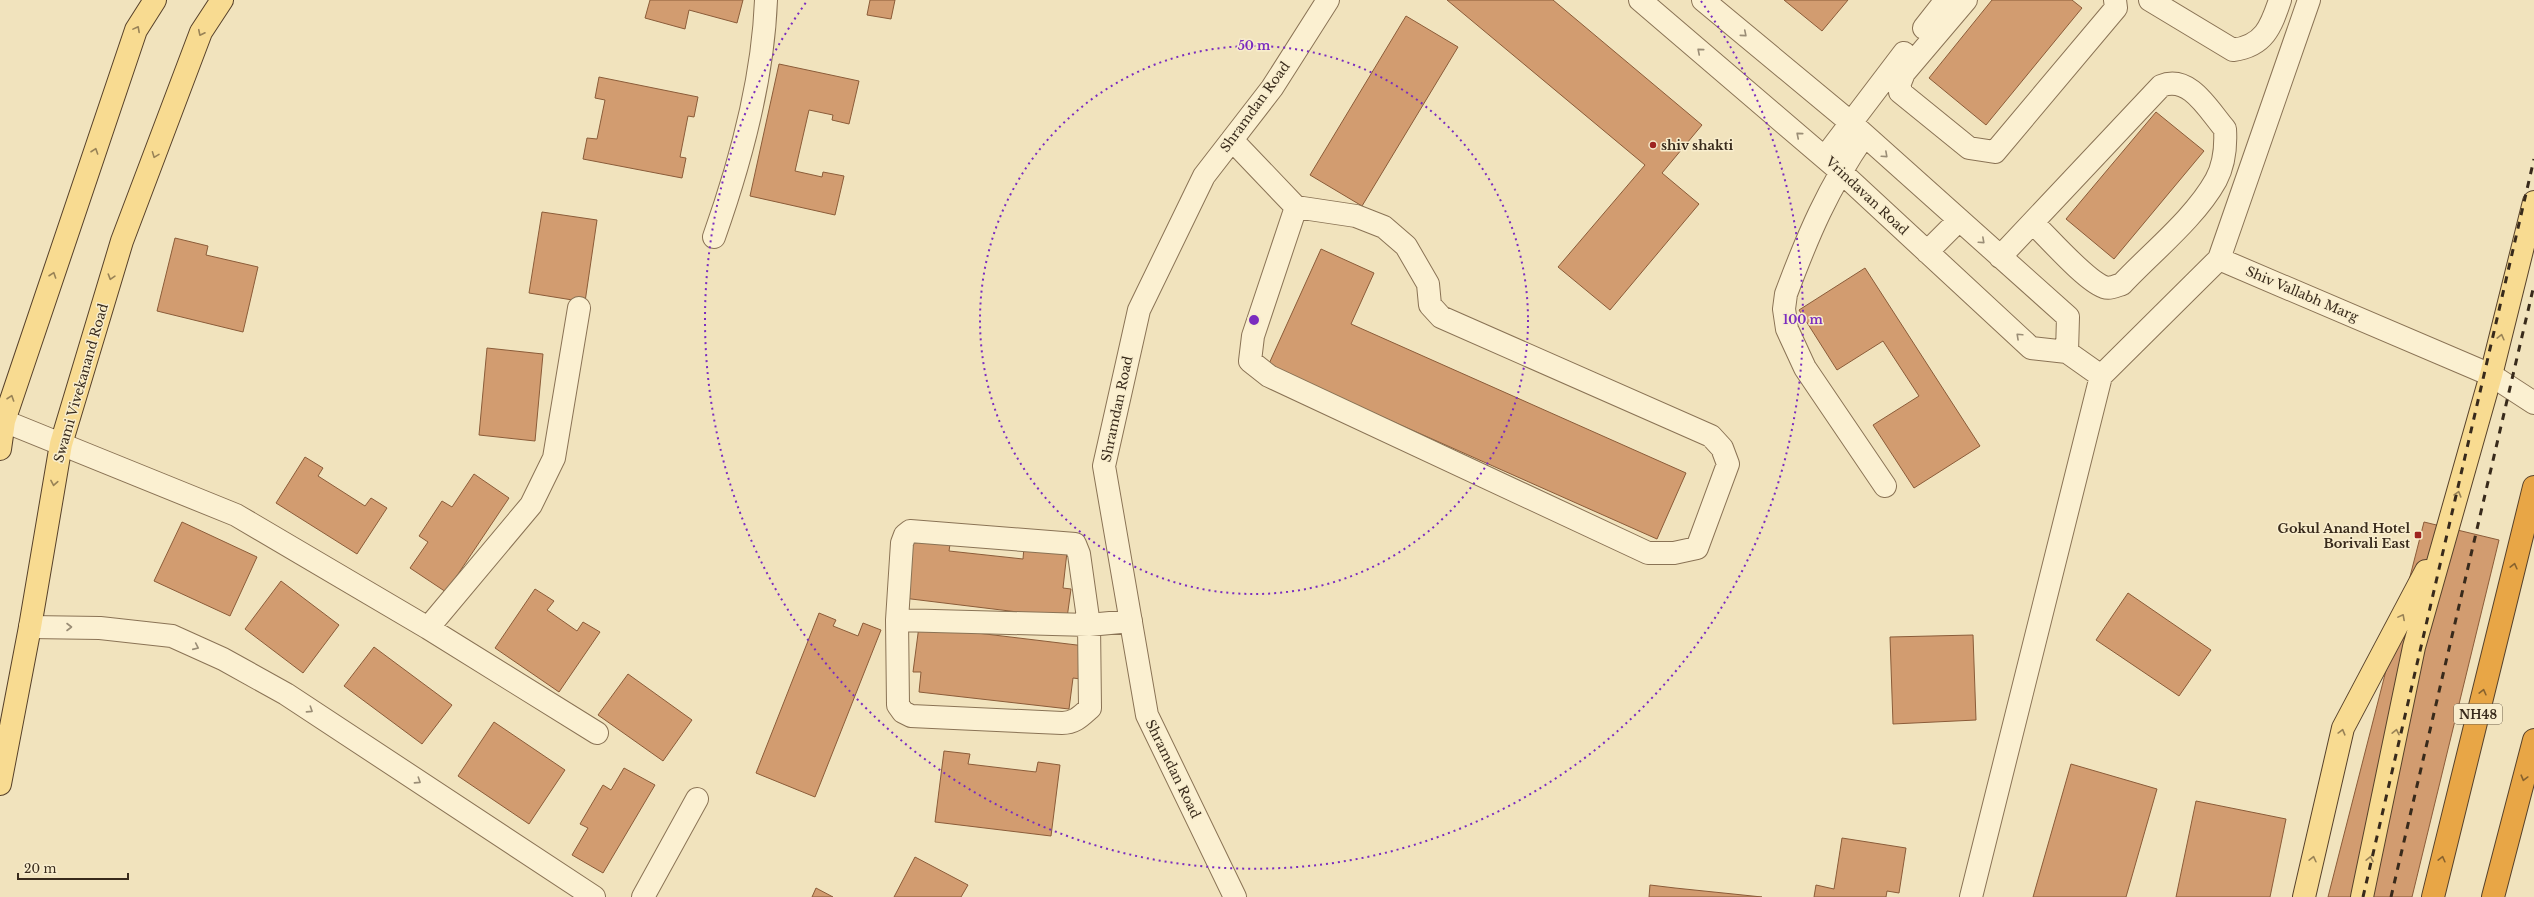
<svg xmlns="http://www.w3.org/2000/svg" width="2534" height="897" font-family="'Libre Baskerville',serif">
  <style>
    .building { fill: #d29c70; stroke: #8b5c39 }
    .lines { fill: none; stroke-linecap: round; stroke-linejoin: round }
    .minor-casing { stroke: #8a7355; stroke-width: 24 }
    .major-casing { stroke: #57412a; stroke-width: 24 }
    .highway-casing { stroke: #57412a; stroke-width: 24 }
    .minor { stroke: #fbf0d1; stroke-width: 22 }
    .major { stroke: #f8db91; stroke-width: 22 }
    .highway { stroke: #e8a646; stroke-width: 22 }
    .rail { stroke: #382a1b; stroke-width: 3; stroke-dasharray: 7 7; stroke-linecap: butt }
    .oneway { stroke: #988256 }
    .oneway2 { stroke: #9a8d76 }
    .oneway3 { stroke: #87622e }
    .ring { fill: none; stroke: #7b2cbf; stroke-width: 2; stroke-dasharray: 2 4 }
    .poi-dot { fill: #9e2420; stroke: #f8edcd; stroke-width: 1.5 }
    .labels { text-anchor: middle; dominant-baseline: central; stroke-width: 3; stroke-linejoin: round; paint-order: stroke }
    .shield { fill: #f8edcd; stroke: #726450; stroke-width: 1 }
    .shield-label { font-size: 12px; font-weight: bold; fill: #382a1b }
    .street-label { font-size: 13px; fill: #382a1b; stroke: #f8edcd }
    .poi-label { font-size: 13px; font-weight: bold; fill: #382a1b; stroke: #f8edcd; text-anchor: start }
    .centre { fill: #7b2cbf; stroke: #f8edcd; stroke-width: 2 }
    .ring-label { font-size: 12px; text-anchor: middle; font-weight: bold; fill: #7b2cbf; stroke: #f8edcd; stroke-width: 3; stroke-linejoin: round; paint-order: stroke }
  </style>
  <rect width="100%" height="100%" fill="#f1e3bd"/>
  <!-- building -->
  <path class="building" d="M650,0h93l-6,23 -48,-13 -4,19 -40,-11z
    M870,0h25l-4,19 -24,-4z
    M1447,0h106l149,125 -40,48 37,31 -89,106 -52,-43 87,-102z
    M1784,0h64l-26,31z
    M1992,0h80l10,8 -96,117 -57,-47z
    M1406,16l52,31 -96,159 -52,-31z
    M779,64l80,17 -10,43 -17,-4 1,-5 -24,-5 -14,61 27,6 1,-5 21,4 -9,39 -85,-19z
    M599,77l99,20 -4,20 -6,-1 -8,41 6,1 -4,20 -99,-19 4,-21 10,1 8,-39 -10,-2z
    M2156,112l48,39 -90,108 -48,-40z
    M542,212l55,8 -12,82 -56,-9z
    M175,238l33,8 -2,9 52,12 -15,65 -86,-21z
    M1321,249l53,24 -23,51 335,149 -29,66 -389,-173z
    M1865,268l115,178 -66,42 -41,-63 46,-29 -36,-55 -46,29 -38,-60z
    M487,348l56,6 -8,87 -56,-6z
    M305,457l18,11 -5,8 47,30 6,-8 16,10 -30,46 -81,-51z
    M474,474l35,24 -63,94 -36,-24 18,-26 -9,-6 23,-35 10,6z
    M182,522l75,35 -27,59 -76,-35z
    M2424,522l75,18 -87,357h-84z
    M911,533l40,5 -2,13 74,8 1,-12 43,5 -4,36 8,1 -4,29 -164,-20z
    M281,581l58,44 -36,48 -58,-44z
    M535,589l19,12 -7,9 30,21 6,-9 17,10 -41,60 -64,-44z
    M2128,593l83,57 -32,46 -83,-56z
    M819,613l17,7 -3,6 25,10 5,-13 18,7 -66,167 -59,-24z
    M919,626l166,20 -4,33 -8,-1 -4,31 -150,-17 2,-20h-8z
    M1973,635l3,85 -83,4 -3,-87z
    M374,647l78,58 -30,39 -78,-58z
    M628,674l64,46 -29,41 -65,-46z
    M494,722l71,48 -36,54 -71,-48z
    M944,751l26,3 -2,10 68,8 2,-10 22,3 -9,71 -116,-14z
    M2071,764l86,25 -31,108h-93z
    M624,768l31,17 -52,88 -31,-18 16,-27 -8,-4 23,-39 8,5z
    M2196,801l90,18 -16,78h-94z
    M1842,838l64,10 -7,45 -12,-2 -1,6h-72l2,-12 18,4z
    M915,857l53,28 -7,12h-67z
    M1650,885l25,3 87,9h-113z
    M816,888l17,9h-21z"/>
  <g class="lines">
    <defs>
      <path id="minor" d="M1640,0l200,171 191,177 36,4 34,24
        M1703,0l147,122 218,195 -1,35
        M1966,0l-62,73 -4,10v9l69,56 26,4 121,-144 -1,-8
        M2150,0l83,50c31,-4 38,-23 47,-50
        M1924,28l22,-28
        M1864,136c-36,52 -56,99 -78,158l-2,15 3,20 18,39 80,118
        M1232,140l64,67 -43,129 -3,25 19,15 379,177h26l23,-5 31,-84 -6,-16 -11,-12 -270,-119 -11,-12 -2,-21 -22,-38 -22,-19 -28,-11 -60,-9
        M1825,157l79,-104
        M714,237c27,-76 49,-157 52,-237
        M1927,252l32,-32
        M2000,257l161,-171c29,-12 48,25 64,43 1,16 -1,36 -9,51 -21,38 -64,72 -94,104 -6,2 -12,5 -18,3 -19,-7 -55,-49 -71,-64
        M2219,259l90,-259
        M2101,376l118,-117 272,116 43,28
        M4,421l232,94 192,113 169,105
        M910,531l165,13 4,10 10,71 1,83c-9,8 -15,15 -28,15l-151,-7 -8,-4 -5,-7 -1,-85 5,-77 3,-8z
        M897,620l192,5 42,-4
        M30,627l70,1 72,8 51,23 63,35 308,203
        M428,628l103,-123 23,-47 25,-150
        M643,897l54,-98
        M1235,897l-88,-182 -43,-249 35,-156 65,-134 68,-88 56,-88
        M1971,897l130,-521"/>
      <path id="major" d="M0,449l4,-28 132,-391 19,-30
        M0,784l30,-157 31,-183 61,-203 79,-209 21,-32
        M2304,897l39,-169 83,-157
        M2362,897l52,-250 77,-272 43,-173"/>
      <path id="highway" d="M2433,897l101,-410
        M2493,897l41,-157"/>
    </defs>
    <!-- minor casing -->
    <use href="#minor" class="minor-casing"/>
    <!-- major casing -->
    <use href="#major" class="major-casing"/>
    <!-- highway casing -->
    <use href="#highway" class="highway-casing"/>
    <!-- minor -->
    <use href="#minor" class="minor"/>
    <!-- major -->
    <use href="#major" class="major"/>
    <!-- highway -->
    <use href="#highway" class="highway"/>
    <!-- rail -->
    <path class="rail" d="M2363,897l171,-738
      M2391,897l143,-612"/>
  </g>
  <!-- one-way arrows -->
  <defs><path id="oneway-chevron" d="M-2-3.5L2.5 0L-2 3.5" fill="none" stroke-width="1.6" stroke-linecap="round" stroke-linejoin="round"/></defs>
  <g class="oneway">
    <use href="#oneway-chevron" transform="translate(137 29) rotate(-62)"/>
    <use href="#oneway-chevron" transform="translate(201 33) rotate(116)"/>
    <use href="#oneway-chevron" transform="translate(95 151) rotate(-71)"/>
    <use href="#oneway-chevron" transform="translate(155 155) rotate(111)"/>
    <use href="#oneway-chevron" transform="translate(53 275) rotate(-71)"/>
    <use href="#oneway-chevron" transform="translate(111 277) rotate(107)"/>
    <use href="#oneway-chevron" transform="translate(2501 337) rotate(-76)"/>
    <use href="#oneway-chevron" transform="translate(11 398) rotate(-71)"/>
    <use href="#oneway-chevron" transform="translate(54 483) rotate(100)"/>
    <use href="#oneway-chevron" transform="translate(2458 494) rotate(-74)"/>
    <use href="#oneway-chevron" transform="translate(2402 617) rotate(-62)"/>
    <use href="#oneway-chevron" transform="translate(2342 732) rotate(-75)"/>
    <use href="#oneway-chevron" transform="translate(2396 732) rotate(-78)"/>
    <use href="#oneway-chevron" transform="translate(2313 859) rotate(-77)"/>
    <use href="#oneway-chevron" transform="translate(2370 859) rotate(-78)"/>
  </g>
  <g class="oneway2">
    <use href="#oneway-chevron" transform="translate(1744 34) rotate(40)"/>
    <use href="#oneway-chevron" transform="translate(1700 51) rotate(-140)"/>
    <use href="#oneway-chevron" transform="translate(1799 135) rotate(-140)"/>
    <use href="#oneway-chevron" transform="translate(1885 155) rotate(42)"/>
    <use href="#oneway-chevron" transform="translate(1982 241) rotate(42)"/>
    <use href="#oneway-chevron" transform="translate(2019 336) rotate(-137)"/>
    <use href="#oneway-chevron" transform="translate(69 627)"/>
    <use href="#oneway-chevron" transform="translate(196 647) rotate(24)"/>
    <use href="#oneway-chevron" transform="translate(310 710) rotate(33)"/>
    <use href="#oneway-chevron" transform="translate(418 781) rotate(33)"/>
  </g>
  <g class="oneway3">
    <use href="#oneway-chevron" transform="translate(2514 566) rotate(-76)"/>
    <use href="#oneway-chevron" transform="translate(2483 692) rotate(-76)"/>
    <use href="#oneway-chevron" transform="translate(2524 778) rotate(105)"/>
    <use href="#oneway-chevron" transform="translate(2442 859) rotate(-76)"/>
  </g>
  <!-- distance rings -->
  <g class="ring">
    <circle cx="1254" cy="320" r="274"/>
    <path d="M1701 1A549 549 0 1 1 807 1"/>
  </g>
  <!-- markers -->
  <g class="poi-dot">
    <circle cx="1653" cy="145" r="4"/>
    <rect x="2414" y="531" width="8" height="8" rx="2"/>
  </g>
  <g class="labels">
    <!-- shield labels -->
    <rect class="shield" x="2454" y="704" width="48" height="20" rx="3"/>
    <g class="shield-label">
      <text x="2478" y="714">NH48</text>
    </g>
    <!-- street labels -->
    <g class="street-label">
      <text transform="translate(1255 107) rotate(-54)">Shramdan Road</text>
      <text transform="translate(1867 196) rotate(43)">Vrindavan Road</text>
      <text transform="translate(2302 294) rotate(23)">Shiv Vallabh Marg</text>
      <text transform="translate(81 383) rotate(-74)">Swami Vivekanand Road</text>
      <text transform="translate(1117 409) rotate(-78)">Shramdan Road</text>
      <text transform="translate(1173 769) rotate(64)">Shramdan Road</text>
    </g>
    <!-- poi labels -->
    <g class="poi-label">
      <text x="1661" y="145">shiv shakti</text>
      <text x="2410" y="528" text-anchor="end">Gokul Anand Hotel<tspan x="2410" dy="15">Borivali East</tspan></text>
    </g>
  </g>
  <circle cx="1254" cy="320" r="6" class="centre"/>
  <g class="ring-label">
    <text x="1254" y="50">50 m</text>
    <text x="1803" y="324">100 m</text>
  </g>
  <!-- scale -->
  <path d="M18 873v6h110v-6" fill="none" stroke="#382a1b" stroke-width="2"/>
  <text x="24" y="873" font-size="12" fill="#382a1b" stroke="#f8edcd" stroke-width="3" paint-order="stroke">20 m</text>
</svg>
